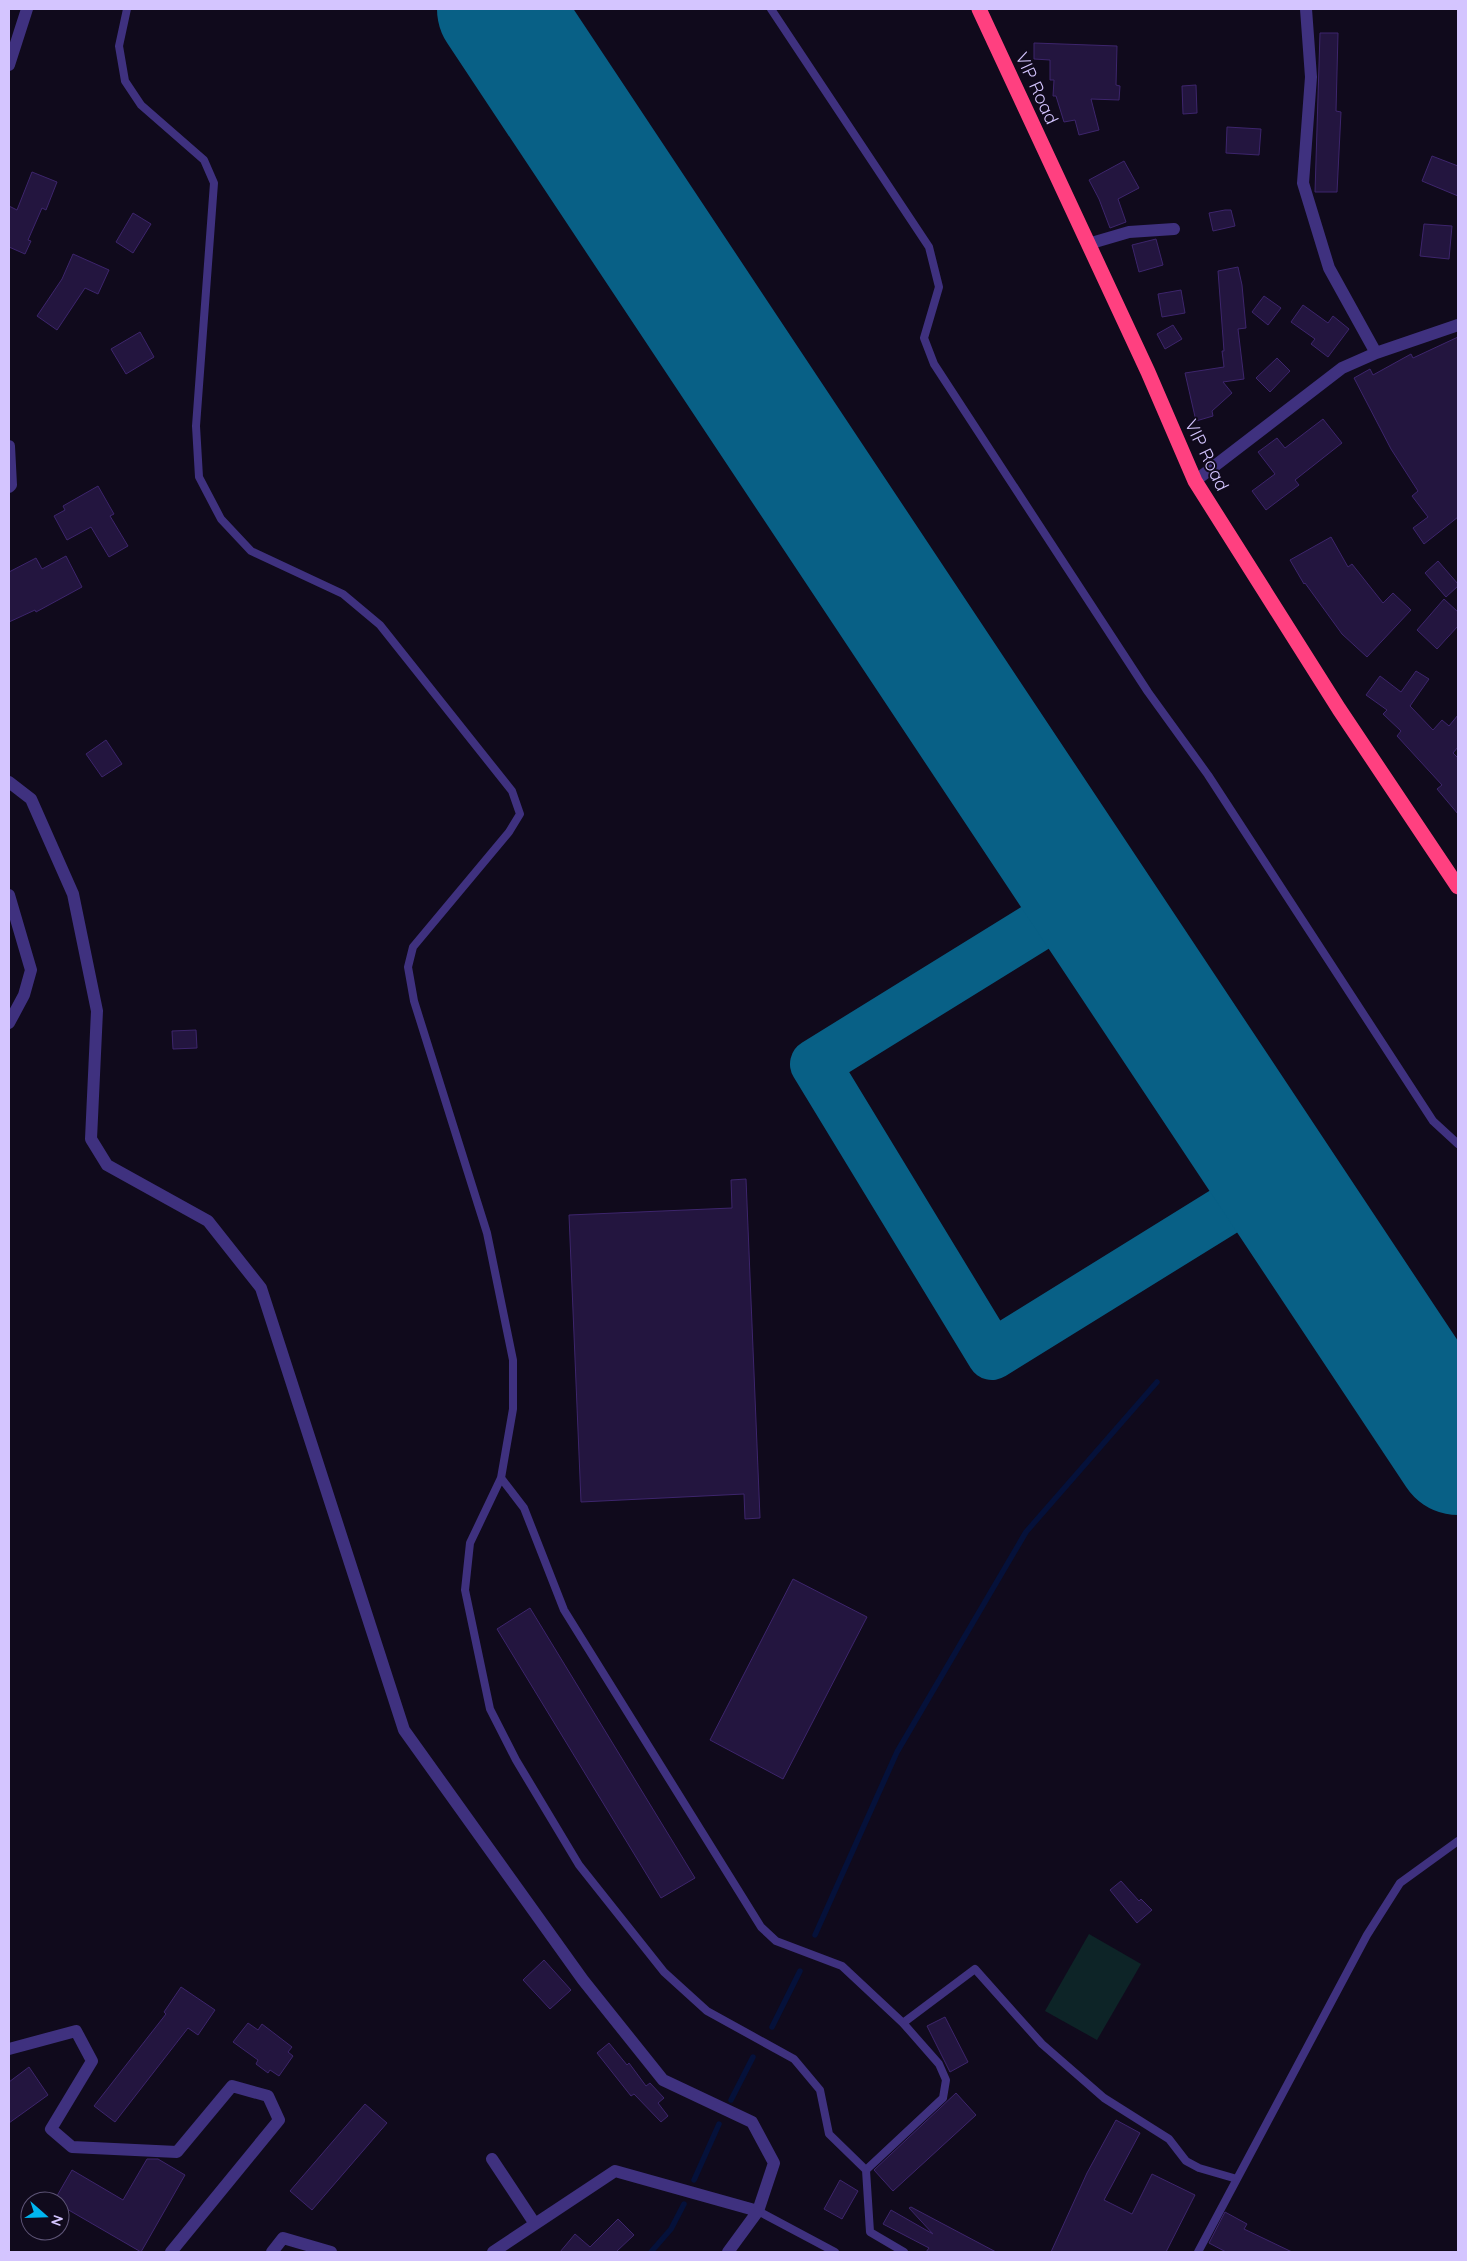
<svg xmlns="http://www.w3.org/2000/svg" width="1467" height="2261" font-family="Quicksand,sans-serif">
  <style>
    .green { fill: #0d2427 }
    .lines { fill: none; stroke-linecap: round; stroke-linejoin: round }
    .stream { stroke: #05113a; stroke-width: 5.5 }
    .taxiway { stroke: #086086; stroke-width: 50 }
    .runway { stroke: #086086; stroke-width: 124 }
    .building { fill: #23153f; stroke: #3d256c }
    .lane { stroke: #3f317f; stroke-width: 8 }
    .street { stroke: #3f317f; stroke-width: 12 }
    .highway { stroke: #ff4080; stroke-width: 15 }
    .labels { text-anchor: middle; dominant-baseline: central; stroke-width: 4; stroke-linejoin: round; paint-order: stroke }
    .street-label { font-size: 18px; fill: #d4c5ff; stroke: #100a1c }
  </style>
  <rect width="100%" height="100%" fill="#100a1c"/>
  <!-- green -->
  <path class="green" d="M1089,1934l52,30 -44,76 -52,-29z"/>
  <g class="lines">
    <!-- stream -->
    <path class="stream" d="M815,1935l82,-183 129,-220 131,-150
      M772,2027l28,-56
      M731,2100l22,-43
      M694,2180l25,-56
      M651,2252l20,-23 13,-25"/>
    <!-- taxiway -->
    <path class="taxiway" d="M1088,895l-273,169 177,291 284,-176"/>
    <!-- runway -->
    <path class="runway" d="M499,9l959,1444"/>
  </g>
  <!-- building -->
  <path class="building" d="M1320,33h18l-2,78 5,1 -4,80h-22z
    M1034,43l83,3 -1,39 4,1 -1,14 -28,-1 8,31 -20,5 -4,-15 -11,2 -8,-26h-3l1,-16h-4v-20l-16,-1z
    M1196,85l1,28 -14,1 -1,-28z
    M1227,127l34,2 -2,26 -33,-2z
    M1432,156l26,10v30l-36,-15z
    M1124,161l15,27 -21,11 8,23 -16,6 -11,-29 -10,-19z
    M32,172l25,10 -11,28 -4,-2 -14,32 3,1 -6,13 -16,-7v-41l8,4z
    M1225,210h6l4,16 -22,5 -4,-18z
    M133,213l18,11 -18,29 -17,-11z
    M1424,224l28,2 -3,33 -29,-3z
    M1156,239l7,26 -24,7 -7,-27z
    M73,254l36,16 -11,24 -13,-6 -28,42 -20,-14 25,-37z
    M1238,267l4,18 4,43 -8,1 6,50 -21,3 9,11 -20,18 1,5 -17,5 -11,-48 39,-6 -2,-16h2l-6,-80z
    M1181,290l4,23 -23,4 -4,-23z
    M1264,296l17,12 -13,17 -16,-13z
    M1303,305l25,18 5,-7 16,13 -21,28 -17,-13 4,-5 -24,-17z
    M1173,325l9,14 -17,10 -8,-15z
    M140,332l14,25 -28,17 -15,-25z
    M1458,337v180l-34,27 -11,-16 15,-11 -16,-21 6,-5 -27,-42 -37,-71 16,-9 3,6 38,-21 2,4z
    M1277,358l13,13 -20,21 -14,-14z
    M1323,419l19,24 -47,37 4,5 -33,25 -14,-19 23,-17 -17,-22 19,-14 8,10z
    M98,486l16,28 -4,2 18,30 -19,11 -18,-30 -24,13 -13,-24 11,-6 -2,-4z
    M1331,537l17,30 4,-3 31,39 10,-10 18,17 -44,47 -25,-23 -37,-51 -1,1 -14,-24z
    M66,556l16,31 -46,25 -1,-2 -26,12v-50l27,-14 6,11z
    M1438,561l20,23v2l-12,11 -21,-24z
    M1444,599l14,13v14l-21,23 -20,-19z
    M1416,671l13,8 -19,27 23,24 9,-10 7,6 9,-11v32l-5,6 5,5v56l-21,-25 5,-4 -45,-49 4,-5 -18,-17 4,-4 -21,-15 14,-19 21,16z
    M106,740l16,24 -20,13 -16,-23z
    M196,1030l1,18 -24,1 -1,-18z
    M746,1179l14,339 -15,1 -1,-25 -163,8 -12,-287 163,-7 -1,-28z
    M793,1579l74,38 -84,162 -73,-39z
    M530,1608l165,270 -34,20 -164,-269z
    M1121,1881l18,20 2,-2 11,11 -15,13 -27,-33z
    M544,1960l27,30 -21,19 -27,-29z
    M181,1987l34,23 -17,25 -10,-7 -73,94 -21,-16 72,-92 -2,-2z
    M945,2017l23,45 -18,10 -23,-46z
    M248,2023l10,7 4,-6 30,23 -4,5 5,4 -14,20 -9,-6 -2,3 -12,-9 2,-4 -25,-18z
    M609,2043l18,22 2,-2 17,23 4,-3 14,15 -6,5 10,13 -7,6 -27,-28 -3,2 -34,-43z
    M29,2067l19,28 -39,28v-41z
    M956,2093l20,22 -83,76 -19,-21z
    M365,2104l22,19 -75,87 -22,-19z
    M1116,2120l24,13 -36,67 28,14 20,-40 43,21 -29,57h-115l36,-79z
    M147,2159h11l27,16 -44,77 -81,-47v-4h-6l18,-31 51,30z
    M840,2180l18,11 -16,28 -18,-10z
    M911,2207l85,45h-70l3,-4 -46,-24 8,-14 42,24 -24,-26z
    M1225,2212l22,12 -3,5 48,23h-66l-17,-9z
    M618,2219l16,16 -18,17h-56l15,-18 15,13z"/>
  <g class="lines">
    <!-- lane -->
    <path class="lane" d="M127,9l-8,37 6,35 16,24 63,55 10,23 -18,243 3,51 22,42 30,32 92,43 37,31 132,166 8,23 -11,18 -96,115 -5,20 6,34 73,232 26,127v49l-12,69 -31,65 -5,47 25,119 26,51 63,105 85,107 43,39 87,48 26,31 9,44 37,36 4,62 34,20
      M771,9l158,238 10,40 -15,51 10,26 214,328 60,83 225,346 25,23
      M501,1478l23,30 40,102 197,317 15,14 66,25 61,57 36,41 7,16 -3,18 -77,72
      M903,2023l72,-54 67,75 62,54 65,41 17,22 13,7 38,11
      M758,2211l77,41
      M1198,2252l169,-317 33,-52 58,-42"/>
    <!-- street -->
    <path class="street" d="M1306,9l5,68 -8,106 26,85 47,85
      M9,65l18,-56
      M1088,244l41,-12 45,-3
      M9,446l2,39 -2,2
      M1195,481l147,-113 34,-15 82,-28
      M9,782l22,17 42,95 24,117 -6,128 16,26 101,56 53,67 143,442 179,250 80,100 89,42 22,41 -16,48 -30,41
      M9,895l22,75 -7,25 -15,28
      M9,2049l67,-18 16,30 -41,68 21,18 105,5 55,-66 36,10 11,24 -108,132
      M492,2159l43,65
      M272,2252l11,-14 48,14
      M493,2252l122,-81 143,40"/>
    <!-- highway -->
    <path class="highway" d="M979,9l169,363 47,109 144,228 119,178"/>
  </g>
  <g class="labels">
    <!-- street labels -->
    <g class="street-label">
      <text transform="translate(1037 88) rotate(65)">VIP Road</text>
      <text transform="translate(1207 455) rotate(64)">VIP Road</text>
    </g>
  </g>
  <!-- border -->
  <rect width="1467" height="2261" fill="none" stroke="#d4c5ff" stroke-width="20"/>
  <!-- north arrow -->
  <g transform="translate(45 2216) rotate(110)"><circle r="24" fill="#100a1c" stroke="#5e5577"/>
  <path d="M0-4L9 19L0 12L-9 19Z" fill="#00b6f0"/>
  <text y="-8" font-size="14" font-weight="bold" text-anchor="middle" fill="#d4c5ff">N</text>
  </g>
</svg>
